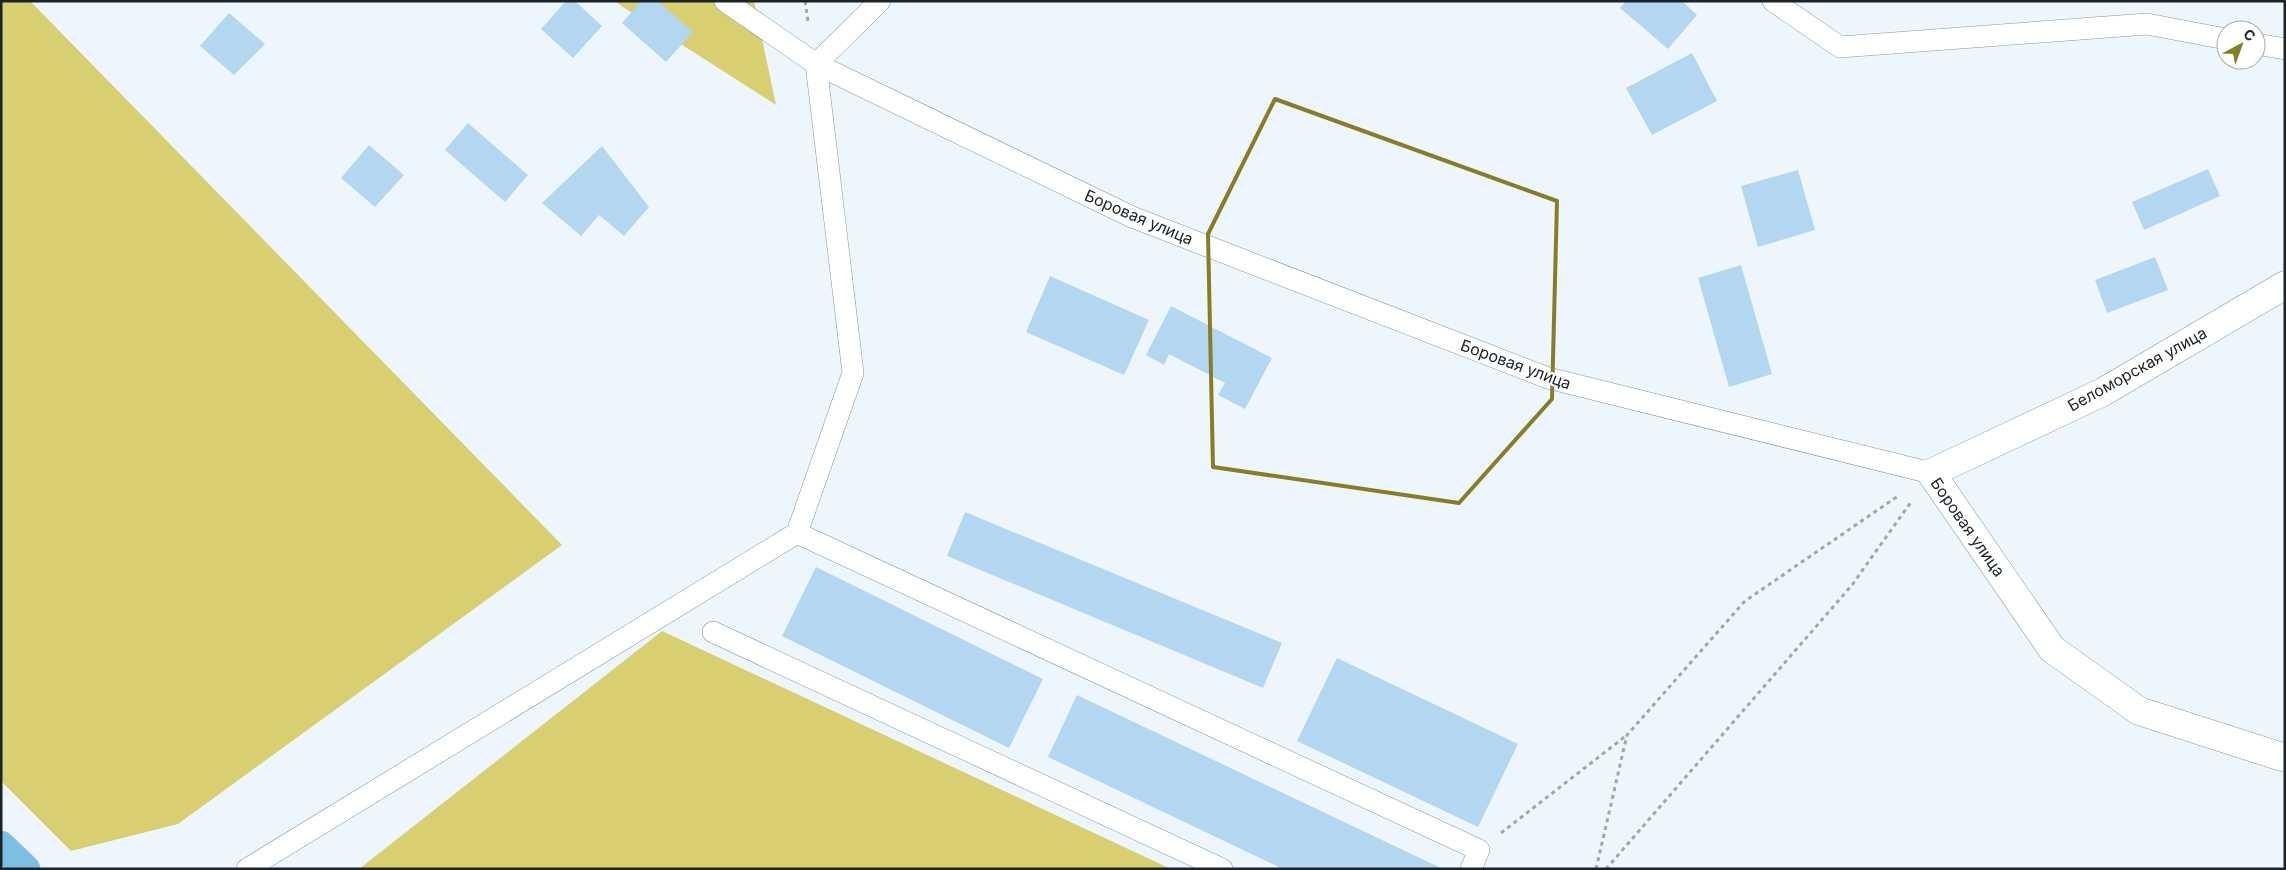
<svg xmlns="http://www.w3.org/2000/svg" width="2286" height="870" font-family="Inter,sans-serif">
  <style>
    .green { fill: #d8cf71 }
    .building { fill: #b4d7f1 }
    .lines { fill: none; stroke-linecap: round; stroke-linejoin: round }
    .service-casing { stroke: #8296a5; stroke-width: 22 }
    .minor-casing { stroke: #8296a5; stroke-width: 29 }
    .primary-casing { stroke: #d1d3d4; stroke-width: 29 }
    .path { stroke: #9ea7ae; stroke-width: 3; stroke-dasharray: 4 4; stroke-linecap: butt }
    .service { stroke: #fff; stroke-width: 21 }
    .minor { stroke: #fff; stroke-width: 28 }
    .primary { stroke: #7dbee3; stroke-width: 28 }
    .marked { fill: none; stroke: #877e24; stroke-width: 4; stroke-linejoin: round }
    .labels { text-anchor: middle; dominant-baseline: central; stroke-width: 4.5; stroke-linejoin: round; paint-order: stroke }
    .street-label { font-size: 16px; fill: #1b2329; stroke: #fff }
  </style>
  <rect width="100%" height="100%" fill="#edf6fd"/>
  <!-- green -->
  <path class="green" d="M1,1h29l532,544 -384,279 -107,27 -70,-70z
    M615,1h139l22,104 -153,-98z
    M662,631l509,238h-812z"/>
  <!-- building -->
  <path class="building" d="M566,1h9l27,25 -29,32 -32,-29z
    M641,1h17l35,31 -27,30 -44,-39z
    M1626,1h56l15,14 -29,34 -48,-41z
    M229,13l36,31 -31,31 -34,-29z
    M1692,53l25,48 -65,34 -26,-47z
    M468,123l60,52 -23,27 -60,-52z
    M369,145l35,30 -29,32 -34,-29z
    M602,146l47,61 -25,29 -25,-21 -18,21 -39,-33z
    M2208,169l12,27 -76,34 -12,-28z
    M1798,170l17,60 -57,17 -17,-61z
    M2155,257l13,33 -61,23 -12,-33z
    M1741,265l31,109 -43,13 -31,-109z
    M1050,276l99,44 -25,55 -98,-43z
    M1171,306l101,52 -27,51 -27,-14 7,-12 -56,-29 -5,11 -18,-10z
    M965,512l317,131 -19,45 -316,-132z
    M816,567l227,112 -34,69 -227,-112z
    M1337,658l181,86 -40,83 -181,-86z
    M1077,695l366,174h-160l-235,-112z"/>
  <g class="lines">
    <defs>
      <path id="service" d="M725,1l91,63 316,153 416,161 383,95
        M1773,1l67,46 307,-23 79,15
        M2256,44l29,5
        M797,533l682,317 -8,19
        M713,632l509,237
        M247,869l550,-336 56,-160 -37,-309 64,-63"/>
      <path id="minor" d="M2285,285l-182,107 -172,81 121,176 87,62 146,47"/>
      <path id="primary" d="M1,845l25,24"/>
    </defs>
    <!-- service casing -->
    <use href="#service" class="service-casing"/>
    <!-- minor casing -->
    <use href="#minor" class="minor-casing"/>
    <!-- primary casing -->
    <use href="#primary" class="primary-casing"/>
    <!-- path -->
    <path class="path" d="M805,1l3,20
      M1501,833l126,-98
      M1596,869l31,-134 118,-134 153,-105
      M1606,869l246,-284 59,-83"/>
    <!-- service -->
    <use href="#service" class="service"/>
    <!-- minor -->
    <use href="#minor" class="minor"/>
    <!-- primary -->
    <use href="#primary" class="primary"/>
  </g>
  <!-- marked area -->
  <path class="marked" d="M1275,99l282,102 -5,198 -93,104 -246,-36 -5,-233z"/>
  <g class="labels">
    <!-- street labels -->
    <g class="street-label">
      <text transform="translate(1139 217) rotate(23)">Боровая улица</text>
      <text transform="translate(1516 364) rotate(20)">Боровая улица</text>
      <text transform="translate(2137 369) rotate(-29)">Беломорская улица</text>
      <text transform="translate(1968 527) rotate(55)">Боровая улица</text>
    </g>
  </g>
  <!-- border -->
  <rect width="2286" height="870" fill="none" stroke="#1b2329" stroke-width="5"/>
  <!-- north arrow -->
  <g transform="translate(2241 45) rotate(41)"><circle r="24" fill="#ffffff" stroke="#a4a7a9"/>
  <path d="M0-4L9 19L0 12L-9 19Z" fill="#877e24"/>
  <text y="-8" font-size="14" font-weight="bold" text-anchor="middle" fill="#1b2329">С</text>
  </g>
</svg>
